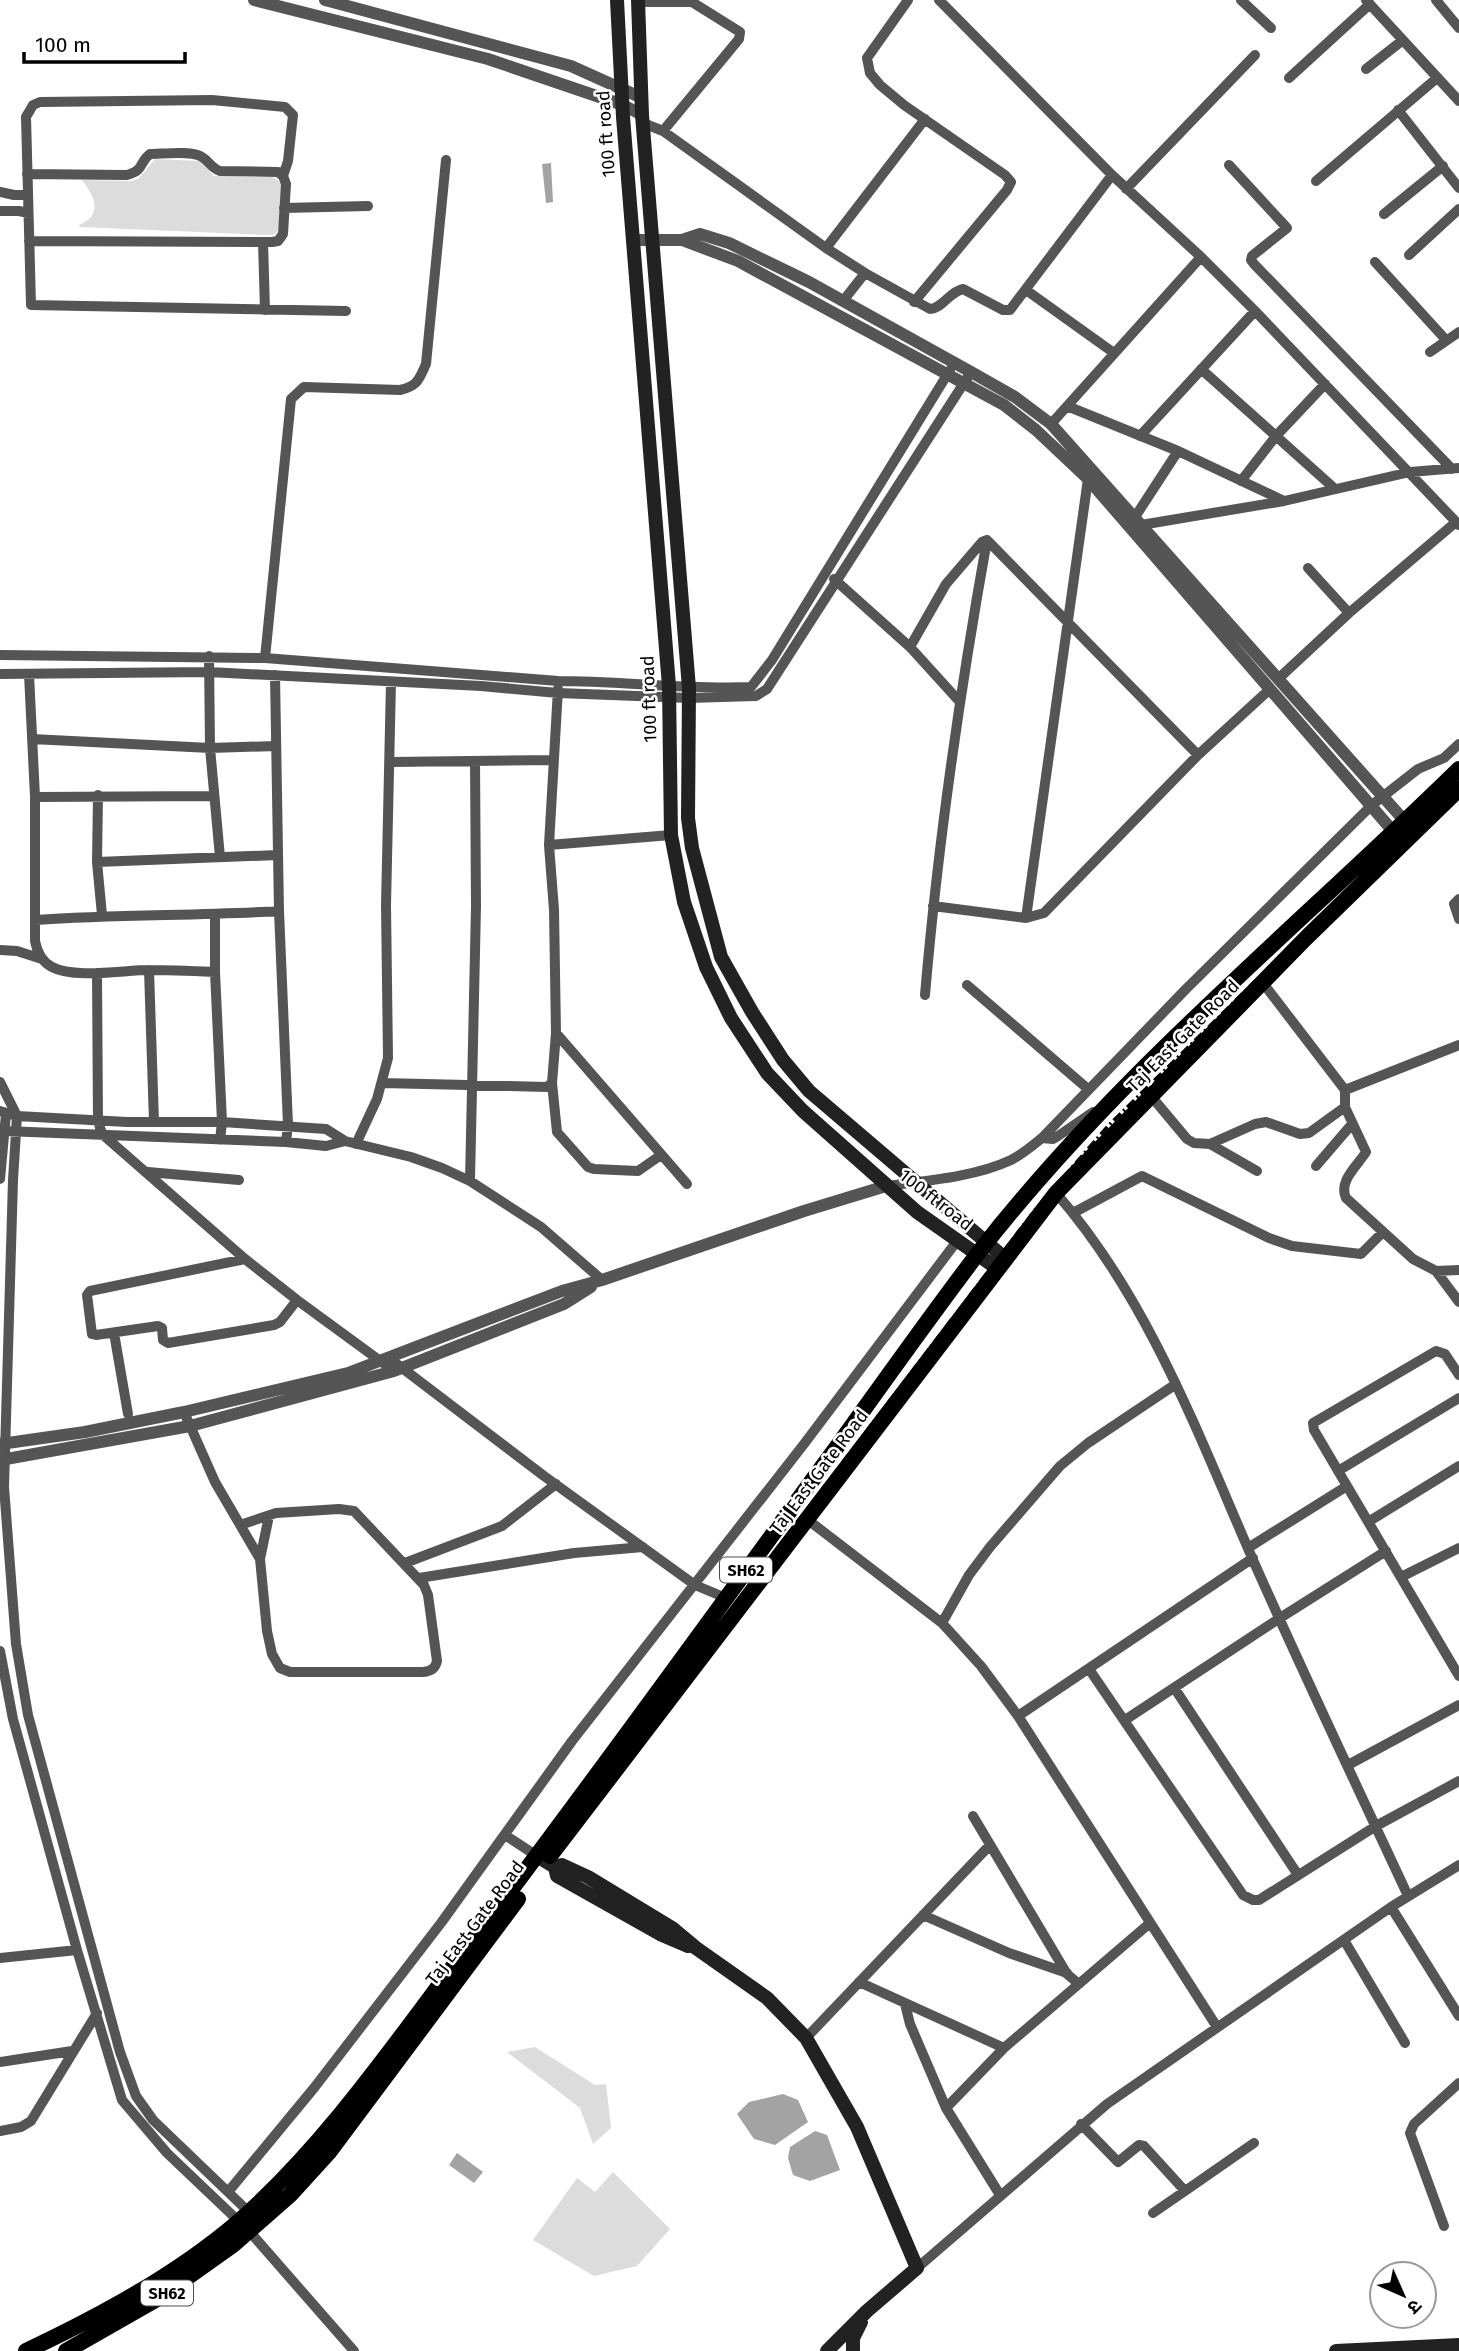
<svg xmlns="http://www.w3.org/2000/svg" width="1459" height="2351" font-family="'Fira Sans','Noto Sans Devanagari',sans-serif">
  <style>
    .green { fill: #dcdcdc }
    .water { fill: #a3a3a3 }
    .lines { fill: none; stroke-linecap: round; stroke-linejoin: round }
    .minor { stroke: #555; stroke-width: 10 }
    .tertiary { stroke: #555; stroke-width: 12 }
    .secondary { stroke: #222; stroke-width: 14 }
    .primary { stroke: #000; stroke-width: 16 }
    .rail { stroke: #000; stroke-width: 3.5; stroke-dasharray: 10 3.5 2 3.5; stroke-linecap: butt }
    .labels { text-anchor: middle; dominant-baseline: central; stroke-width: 5; stroke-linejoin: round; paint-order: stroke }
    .shield { fill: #fff; stroke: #4c4c4c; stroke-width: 2 }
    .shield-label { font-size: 16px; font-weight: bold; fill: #000 }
    .street-label { font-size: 18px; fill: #000; stroke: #fff }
  </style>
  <rect width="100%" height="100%" fill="#fff"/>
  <!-- green -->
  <path class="green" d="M155,159l45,2 14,15 58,1c4,2 7,3 9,8 2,5 -1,43 -4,47 -4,4 -6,3 -11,3l-186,-8 -1,-2c26,-11 14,-30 3,-45l48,1 8,-2z
    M535,2047l60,38 11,-1 5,44 -18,16 -13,-36 -73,-56z
    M613,2172l57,57 -33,37 -43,10 -61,-36 44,-62 18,14z"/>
  <!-- water -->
  <path class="water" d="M551,163l2,39 -7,1 -4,-39z
    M783,2094l15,6 10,22 -33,23 -21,-6 -17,-25 12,-12z
    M815,2131l12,4 13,35 -30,11 -17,-6 -5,-17 2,-11z
    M457,2153l26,19 -9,11 -25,-18z"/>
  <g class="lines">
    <!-- minor -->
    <path class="minor" d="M908,0l-41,58 3,15 10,12 24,20 101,70 6,7 -4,8 -93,112
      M939,0l173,175 89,82 54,54 204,214
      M1241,0l30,28
      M1366,0l93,101
      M1436,0l23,28
      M638,2h54l48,30 -1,7 -76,92
      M1366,69l37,-29
      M1289,78l81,-74
      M1398,110l61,78
      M925,119l-99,129 39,25 65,36c13,-1 19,-17 33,-20l40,21h7l102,-135
      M643,123l20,8 163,117
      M1229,165l58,63 -35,28 -1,4 3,4 198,205
      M27,174l100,1c18,-5 12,-13 23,-21 12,0 42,-4 52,3 7,4 9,11 18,14l58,1 5,4 3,8 -3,50 -5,7 -6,1 -243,-1
      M283,176l5,-15 5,-46 -8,-8 -73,-7 -172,2 -7,3 -7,12 5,188 315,6
      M1316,181l121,-103
      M1126,189l129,-134
      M0,192l14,3h14
      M284,208l84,-2
      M0,211h19l9,2
      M1384,214l59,-48
      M263,242l2,68
      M1409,255l50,-46
      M1375,262l71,78
      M1026,290l88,63
      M843,301l22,-28
      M1430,352l29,-20
      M1201,369l134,120
      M1067,406l111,45 106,50
      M1051,424l150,-167
      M1140,436l115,-125
      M1241,481l35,-45 49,-52
      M1135,517l43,-66
      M1141,525l143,-24 126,-29 49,-4
      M987,540l211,215
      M1308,568l41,45
      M834,579l76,68 49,54
      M910,647l36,-63 36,-42 5,-2
      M0,655l265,3 293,23c64,0 128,9 193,6l21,-27 178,-290
      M209,656l1,92 10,109
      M265,658l26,-259 13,-12 96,3c18,-4 19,-11 26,-26l20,-204
      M0,674l209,-2 272,14 77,7 131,5 67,-2 11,-7 204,-317
      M29,674l6,123v144c2,10 7,21 17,26 22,12 72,3 97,3 22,0 44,1 66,2
      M275,675l4,236 9,214 -2,17
      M1278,679l71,-66 107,-91
      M32,739l178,9 66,-2
      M391,762l163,-2
      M98,795l-1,67 5,53
      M35,797l178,-1
      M549,845l122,-10
      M97,862l181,-7
      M1459,899l-5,5 5,15
      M933,906l93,12 18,-5 154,-158 71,-65
      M215,915v57l7,150 -2,18
      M1026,918l62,-439
      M36,920c81,-6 162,-4 243,-9
      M0,950l17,1 25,8
      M149,970l5,152
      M97,973l1,148 4,13 143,125 52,41 97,71
      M1263,983l82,107v17l21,45c-8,13 -28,29 -20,46l67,61 23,12 23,-1
      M967,985l121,104
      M925,995c13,-153 35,-304 62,-455
      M556,1033l131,151
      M0,1082l17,34 -4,64 -9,307 12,157 12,71 92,337 16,44 17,24 99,95
      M382,1083l165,4 5,-4 4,-50 -2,-123 -5,-65 9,-156
      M552,1083l5,49 31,35 6,2 44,2 23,-16
      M1345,1090l114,-45
      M1151,1096l36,43 7,4 16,1 47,27
      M0,1111l17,5 110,6h95l104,7 19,12 66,16 31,11 28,13 71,46 61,53
      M4,1131l282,11 40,4 19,-5
      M1042,1138l11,1 5,-3 35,-24
      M356,1144l21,-45 11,-41 -2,-153 5,-223
      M1210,1144l45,-20 11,-2 34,12 9,-1 36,-26
      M1316,1166l36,-42
      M148,1172l91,8
      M0,1179l6,-65
      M470,1181l6,-275 -1,-145
      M886,1186c39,-5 89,-9 125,-26 12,-6 21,-14 31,-22l144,-149 186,-184 46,-36 26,-11 15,-14
      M1056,1193c92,105 142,241 197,367 50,113 103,224 155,336
      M1073,1213l69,-37 127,62 23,8 69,8 22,-22
      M245,1259l-155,32 -3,4 5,39 4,1 62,-9 4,2 1,12 5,3 106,-18 6,-3 17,-22
      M1436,1271l23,31
      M114,1333l14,81
      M389,1358l155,118 151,109 31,13
      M1459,1375l-14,-21 -9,-3 -123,72 1,7 145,246
      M184,1412l31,70 45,77 7,72 5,23 8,14 10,4h133c8,-1 12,-3 14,-11l-9,-66 -4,-10 -70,-74 -15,-2 -63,4 -36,12
      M1338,1471l121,-73
      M808,1520l134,103 39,43 37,50 199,311
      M1368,1522l91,-56
      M1248,1548l99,-62
      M260,1559l9,-43
      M405,1563l97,-37 54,-42
      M1401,1577l58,-29
      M419,1578l155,-25 69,-6
      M942,1623l27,-48 21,-28 70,-81 28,-23 88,-59
      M0,1651l13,68 64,231 45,150 45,53 82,78 105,120
      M1089,1669l154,226 10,5h6l117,-74 83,-45
      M1175,1689l123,186
      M1018,1716l235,-158
      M1125,1720l155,-102 106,-67
      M1348,1765l111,-60
      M973,1816l94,158 12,10
      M505,1835l32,21
      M1391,1907l68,109
      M923,1915l86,38 58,20
      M1344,1940l61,103
      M0,1958l77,-8
      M859,1982l145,66 146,-125
      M905,2004l5,20 36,84 54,87
      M806,2038l184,-193
      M0,2062l72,-11
      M946,2108l58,-60
      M1081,2124l37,38 21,-17 5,1 41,45 69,-48
      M0,2131l21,-4 10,-6 66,-108
      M228,2192l86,-104 127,-165 131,-182 232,-297 153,-203
      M1153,2213l32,-22
      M1444,2226l-34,-93 4,-9 45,-41
      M917,2268l190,-164 284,-197 68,-42"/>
    <!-- tertiary -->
    <path class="tertiary" d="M254,0l234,59 135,46 19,10
      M325,0l246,66 71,32
      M634,240h48l18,-6 29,9 80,39 162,90 44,25 36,27 359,403
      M682,240l56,21 266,144 32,25 52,49 310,358
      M0,1444l85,-12 99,-20 164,-39 214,-82 40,-11 202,-69 82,-25
      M0,1460l190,-34 204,-55 170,-67 27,-17"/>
    <!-- secondary -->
    <path class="secondary" d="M617,0l6,117 46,569 2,149 13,67 22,65 25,51 36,55 36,38 114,101 81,57
      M638,0l4,115 47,573 -1,130 4,30 29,109 31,55 31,48 26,31 197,168
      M537,1856l18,11 7,-2 26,12 84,51 24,20 71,50 39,40 51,89 60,141 -50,43 -40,40
      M555,1867l2,9 103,58 28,12
      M853,2351v-13l8,-16
      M1336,2351l123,-6"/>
    <!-- primary -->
    <path class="primary" d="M550,1856l506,-663 250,-255 153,-149
      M26,2351c74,-35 150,-76 212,-129 95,-83 171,-199 248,-299 120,-158 235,-319 353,-479 46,-64 92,-129 140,-192 140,-180 318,-324 480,-483
      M66,2351l91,-52 76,-54 57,-50 40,-44 188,-252"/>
    <!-- rail -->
    <path class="rail" d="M336,2128l699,-918 73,-84 351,-345"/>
  </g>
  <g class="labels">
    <!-- shield labels -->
    <g class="shield">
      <rect x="720" y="1557.5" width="52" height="25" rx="5"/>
      <rect x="141" y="2280.5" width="52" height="25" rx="5"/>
    </g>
    <g class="shield-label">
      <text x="746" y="1570">SH62</text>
      <text x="167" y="2293">SH62</text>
    </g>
    <!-- street labels -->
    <g class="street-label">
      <text transform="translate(606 134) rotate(-94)">100 ft road</text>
      <text transform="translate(649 699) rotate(-92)">100 ft road</text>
      <text transform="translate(1183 1036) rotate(-45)">Taj East Gate Road</text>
      <text transform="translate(936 1200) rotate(38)">100 ft road</text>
      <text transform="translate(819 1472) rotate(-53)">Taj East Gate Road</text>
      <text transform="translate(475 1923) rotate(-53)">Taj East Gate Road</text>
    </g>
  </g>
  <!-- north arrow -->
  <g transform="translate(1403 2295) rotate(135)"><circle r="33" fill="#ffffff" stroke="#999999" stroke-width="2"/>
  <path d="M0-5L12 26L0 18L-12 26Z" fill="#000000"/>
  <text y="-10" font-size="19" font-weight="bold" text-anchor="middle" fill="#000000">उ</text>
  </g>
  <!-- scale -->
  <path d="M24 52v10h161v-10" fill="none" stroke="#000000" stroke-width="3.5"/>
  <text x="35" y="52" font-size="21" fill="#000000" stroke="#ffffff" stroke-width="5" paint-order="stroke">100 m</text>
</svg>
